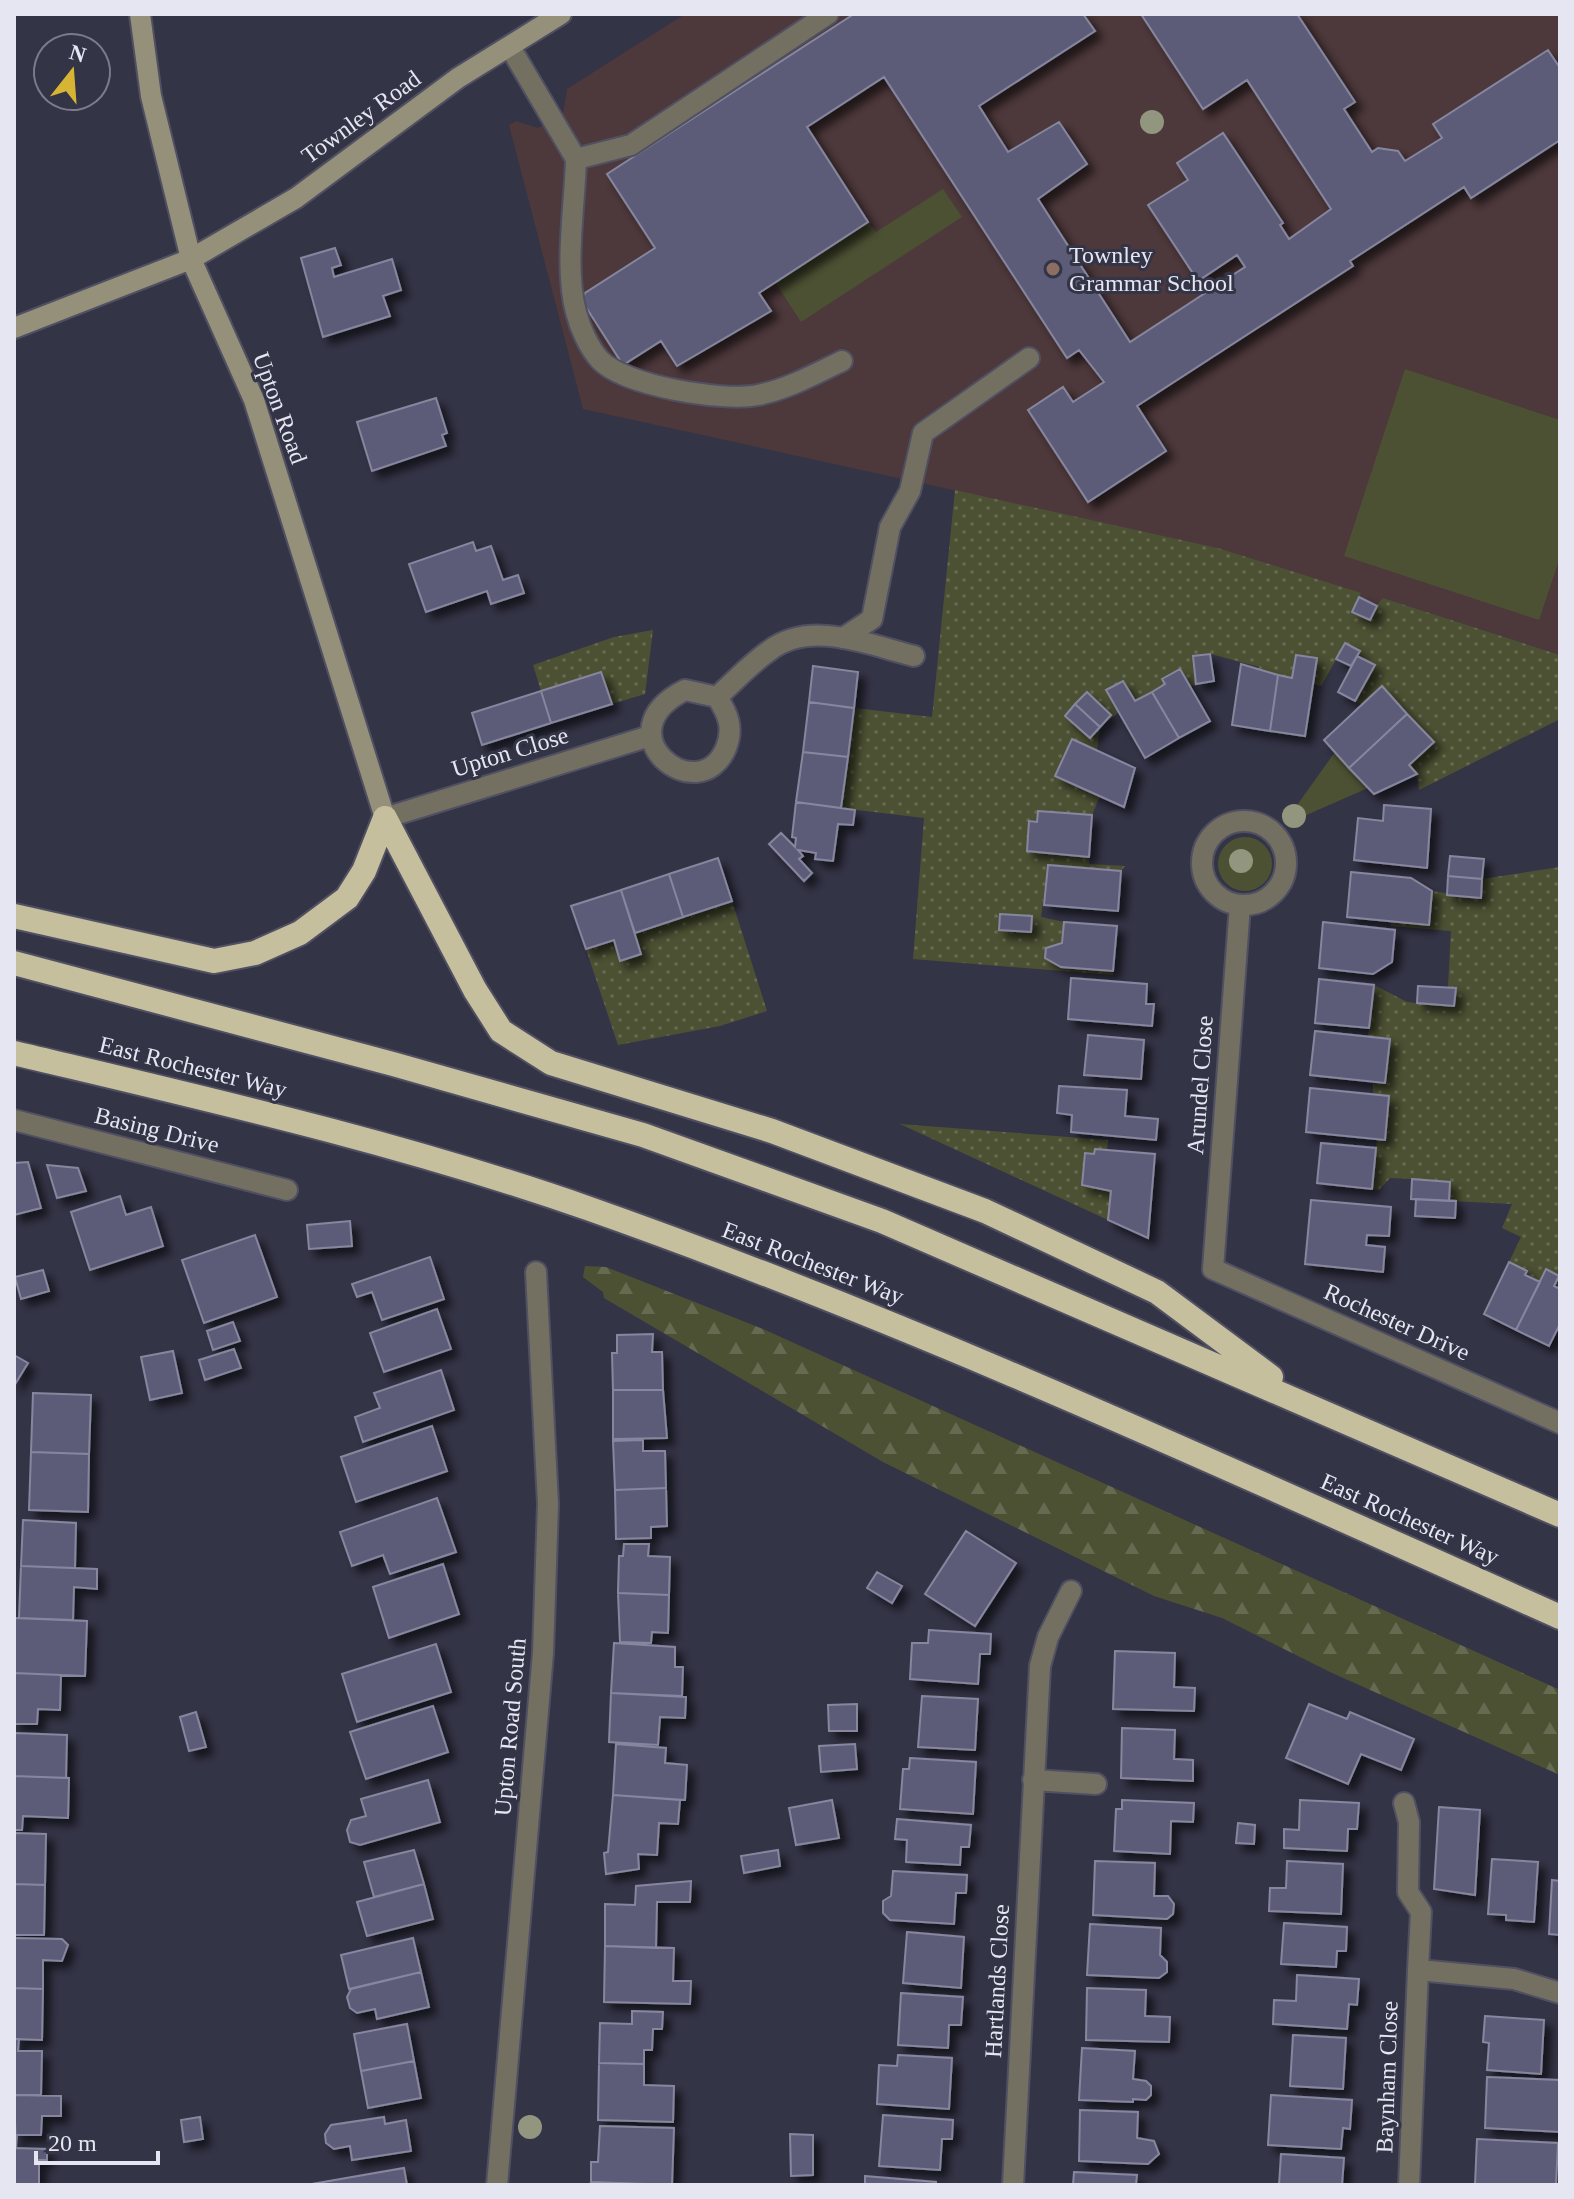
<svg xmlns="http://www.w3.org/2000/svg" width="1574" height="2199" font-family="'Times New Roman',serif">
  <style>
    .education { fill: #4d383b }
    .grass { fill: #4d5133 }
    .forest { fill: url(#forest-firs) }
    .garden { fill: url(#garden-dots) }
    .building { fill: #5b5c79; stroke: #86879e; stroke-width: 2; filter: url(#shadow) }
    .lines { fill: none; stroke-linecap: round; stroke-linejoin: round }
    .lane-casing { stroke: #505062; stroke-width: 24 }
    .street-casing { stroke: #505062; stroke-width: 24 }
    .secondary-casing { stroke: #505062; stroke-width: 24 }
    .highway-casing { stroke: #505062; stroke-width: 28 }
    .lane { stroke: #737062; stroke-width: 20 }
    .street { stroke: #737062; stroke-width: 20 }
    .secondary { stroke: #94907a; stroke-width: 20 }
    .highway { stroke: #c5bf9d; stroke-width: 24 }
    .tree { fill: #92967f }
    .education-dot { fill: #8d6e63; stroke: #343447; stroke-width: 3 }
    .labels { text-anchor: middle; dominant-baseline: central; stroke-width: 6; stroke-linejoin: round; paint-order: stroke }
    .street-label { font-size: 24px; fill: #e5e6f2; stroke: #343447 }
    .poi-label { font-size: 24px; fill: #e5e6f2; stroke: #343447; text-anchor: start }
  </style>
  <defs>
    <pattern id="forest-firs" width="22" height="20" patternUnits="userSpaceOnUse" patternTransform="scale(2)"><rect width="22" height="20" fill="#4d5133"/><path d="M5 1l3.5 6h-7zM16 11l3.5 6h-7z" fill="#666a51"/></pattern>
    <pattern id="garden-dots" width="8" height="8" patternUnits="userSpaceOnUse" patternTransform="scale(2)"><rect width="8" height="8" fill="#4d5133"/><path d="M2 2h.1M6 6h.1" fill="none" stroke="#666a51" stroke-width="1.8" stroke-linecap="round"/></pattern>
    <filter id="shadow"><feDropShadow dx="7" dy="7" stdDeviation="4" flood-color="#0009"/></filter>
  </defs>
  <rect width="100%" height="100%" fill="#343447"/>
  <!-- education -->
  <path class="education" d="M685,14h875v641l-177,-57 -6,8 -18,-9 2,-3 -143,-46 -635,-139 -74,-284 7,-4 22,7 25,-14 4,-25z"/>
  <!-- grass -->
  <path class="grass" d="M943,189l19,28 -161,105 -26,-40 93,-60 8,10z
    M1405,369l155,51v137l-21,63 -195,-64z
    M1335,752l33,36 -73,32 -5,-5z
    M1218 864a27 27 0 1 1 54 0a27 27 0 1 1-54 0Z"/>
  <!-- forest -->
  <path class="forest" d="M585,1266l21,1 157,62 797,361v85l-230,-103 -108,-54 -68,-22 -271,-134 -279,-164 -1,-6 -20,-15z"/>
  <!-- garden -->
  <path class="garden" d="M955,490l263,58 143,45 -2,5 17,8 7,-8 177,57v64l-141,71 -2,-16 -8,-9 24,-22 -78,-42 19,-36 -29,-21 -24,42 -9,-2 4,-26 -20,-3 -4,23 -34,-6 1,-5 -48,-13 3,27 -24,5 -10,-17 -17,10 2,5 -30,17 -12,-20 -16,9 12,22 -19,15 -3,23 -25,-11 -17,37 45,20 -8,19 -53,-4 -2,11h-8l-2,28 62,7v7l36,2 -4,5 -73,-6 -7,52 23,5 -2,21 -16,5v10l15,9 52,4v4l-200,-16 11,-141 -83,-10 13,-100 78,9z
    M653,630l-8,64 -33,10 -11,-32 -60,19 -8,-26 81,-28z
    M1560,867v422l-6,-3 5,-11 -13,-5 -6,12 -31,-20 12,-25 -19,-9 10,-24 -101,-5 1,-20 -22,-1 -11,12 -7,-1 5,-50h8l4,-42 -16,-2v-13h12l5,-43 -22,-3 6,-51 33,17 9,1 2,-17 30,1 3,-56 -60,-5v-5l38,4 3,-34 49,7 1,-19z
    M732,901l35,110 -47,15 -102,19 -32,-96 28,-9 7,21 20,-7 -6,-21z
    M900,1124l208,16 -1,11 -12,-1 -13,35 29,6 -3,29z"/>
  <!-- building -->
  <path class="building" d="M854,14h229l12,17 -116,75 29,46 51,-30 28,42 -49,35 92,143 115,-75 -8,-12 -39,26 -50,-76 40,-25 -11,-17 46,-30 60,90 -3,2 9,14 42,-30 -84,-129 -44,29 -62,-95h156l58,88 -11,7 28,43 6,-4 20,3 7,10 37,-23 -9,-14 115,-74 12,18v72l-89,58 -7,-11 -114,74 3,5 -216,140 29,45 -78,51 -60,-92 35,-23 10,15 31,-20 -25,-32 -12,8 -183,-281 -77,50 61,95 -109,71 12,18 -94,55 -16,-25 -38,24 -41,-64 3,-8 70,-45 -48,-74z
    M335,248l6,17 -9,3 2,9 58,-18 9,31 -18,6 7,20 -67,21 -22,-79z
    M436,398l11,35 -5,2 4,11 -74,25 -15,-49z
    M473,542l3,9 15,-5 12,34 15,-5 6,18 -33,11 -4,-13 -61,21 -17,-48z
    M1359,597l18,9 -7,14 -18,-8z
    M1345,643l15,8 -9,15 -15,-7z
    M1210,654l4,27 -18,3 -3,-28z
    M1296,655l21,3 -12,78 -35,-5 8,-56 14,3z
    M1357,656l18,9 -20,36 -17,-9z
    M1241,664l37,11 -8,56 -38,-6z
    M813,666l45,6 -4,36 -45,-6z
    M1180,669l30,52 -31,17 -27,-46 13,-8 -3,-5z
    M601,672l11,32 -61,19 -10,-32z
    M1123,681l12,20 17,-9 27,46 -34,20 -39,-68z
    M1382,686l25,28 -58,54 -25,-28z
    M541,691l10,32 -69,22 -10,-32z
    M1087,692l24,23 -11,12 -25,-23z
    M809,702l45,6 -6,49 -45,-5z
    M1075,704l25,23 -10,11 -25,-22z
    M1407,714l27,28 -25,23 8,9 -43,20 -25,-26z
    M1072,739l63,29 -11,39 -69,-31z
    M803,752l45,5 -7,51 -45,-6z
    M796,802l59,8 -2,15 -15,-1 -5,37 -18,-2 1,-6 -18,-3 5,6 -4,3 13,14 -8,8 -35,-37 12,-11 14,14 1,-9 -4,-1z
    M1384,805l47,4 -4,59 -73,-8 4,-42 25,3z
    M1038,811l54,4 -3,42 -62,-6 2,-30 8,1z
    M1450,856l34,3 -2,20 -34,-3z
    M718,858l14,43 -49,16 -14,-43z
    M1048,865l73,6 -3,40 -74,-6z
    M1351,872l60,6 21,13 -3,34 -82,-8z
    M669,874l14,43 -48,16 -14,-43z
    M1448,876l34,3 -1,19 -34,-3z
    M621,890l20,64 -21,7 -6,-21 -28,9 -15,-43z
    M1000,914l32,2 -1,16 -32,-2z
    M1064,922l53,4 -4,45 -52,-4 -16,-9 1,-10 16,-5z
    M1323,922l72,8 -3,32 -19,12 -54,-6z
    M1071,978l76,6 -1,20h8l-2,22 -84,-7z
    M1319,979l55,6 -5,43 -54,-5z
    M1418,986l38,2 -2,18 -37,-3z
    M1315,1031l75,8 -5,44 -75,-8z
    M1088,1035l56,5 -3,39 -57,-4z
    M1059,1086l68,4 -2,26 33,3 -2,21 -85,-8 1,-17 -15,-2z
    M1310,1088l79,8 -4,44 -79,-8z
    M1321,1143l55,5 -4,41 -55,-6z
    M1095,1149l60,5 -7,84 -40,-18 3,-29 -29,-6 3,-32 9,1z
    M28,1162l13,46 -27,7v-52z
    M47,1165l31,3 8,23 -29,7z
    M1412,1179l38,3 -1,19 -38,-2z
    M120,1196l6,19 25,-8 12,39 -73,24 -19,-58z
    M1416,1199l40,2 -1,17 -40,-2z
    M1311,1200l80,7 -2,29 -22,-1 -1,10 19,2 -2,25 -78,-8z
    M350,1221l2,25 -43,3 -2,-24z
    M255,1235l22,62 -73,26 -22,-63z
    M430,1257l14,42 -62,21 -10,-28 -15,5 -5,-13z
    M1509,1262l18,9 -2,4 15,7 -24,48 -32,-16z
    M1546,1269l13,7 -5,10 6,3v35l-11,22 -33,-16z
    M43,1270l6,21 -28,8 -6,-22z
    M437,1309l14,40 -67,23 -14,-39z
    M233,1322l7,19 -27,9 -6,-19z
    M653,1334l-1,18h10l1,38h-50l-1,-37h5v-18z
    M234,1349l7,19 -36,12 -6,-20z
    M173,1351l9,42 -32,7 -9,-43z
    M14,1355l14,8 -14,23z
    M441,1370l13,40 -91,32 -8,-25 25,-9 -6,-15z
    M613,1390h50l4,48 -54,1z
    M33,1393l58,2 -2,59 -58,-2z
    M432,1426l15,45 -91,31 -15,-45z
    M643,1440v11h22l1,37 -51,2 -2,-49z
    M31,1452l58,2 -1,58 -59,-2z
    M666,1488l1,38 -16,1v11l-35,1 -1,-49z
    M437,1498l19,54 -66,22 -7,-19 -31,11 -12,-34z
    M23,1520l53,3 -1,45 -54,-2z
    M966,1531l50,32 -41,63 -50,-32z
    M624,1544h25l-1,12 22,1 -1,38 -51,-2 1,-37h4z
    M443,1564l16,50 -70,24 -16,-51z
    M21,1566l76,3v20l-23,-2 -1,33 -54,-2z
    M877,1572l25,14 -10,17 -25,-15z
    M618,1593l51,2 -1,38 -16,-1 -1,11 -31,-1z
    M14,1618l73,3 -2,55 -71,-3z
    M929,1630l62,4 -1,20h-10l-2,30 -68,-5 2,-36h16z
    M614,1643l61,4v20h8l-1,29 -71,-3z
    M436,1644l15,48 -94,30 -15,-48z
    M1115,1651l60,2 -1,34 21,1 -1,23 -81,-2z
    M14,1673l47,2 -1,35 -22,-1 -1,15h-23z
    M611,1693l75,4 -1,21 -25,-1 -2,28 -49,-3z
    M922,1696l56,3 -3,51 -57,-3z
    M857,1704v27h-28l-1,-26z
    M1309,1704l38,15 3,-7 64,27 -13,31 -40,-16 -13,30 -62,-26z
    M433,1706l15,46 -82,27 -16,-47z
    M196,1712l10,35 -17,4 -9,-34z
    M1122,1728l53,2 -1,29 19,1v21l-72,-3z
    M14,1733l53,2 -1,43 -52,-2z
    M616,1744l50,4 -1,15 22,2 -2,35 -72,-5z
    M855,1744l2,25 -36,3 -2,-26z
    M910,1758l66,4 -3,52 -73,-5 3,-40h6z
    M14,1776l55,2 -1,40 -45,-2 -1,14h-8z
    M428,1780l12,42 -80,23 -10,-3 -3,-12 4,-10 15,-4 -5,-17z
    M613,1795l67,5 -2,24 -19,-1 -2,32 -19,-1 1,15 -33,5 -2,-21 4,-1z
    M832,1800l7,38 -43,7 -7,-37z
    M1122,1800l72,3 -1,19 -22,-1 -1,33 -56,-3 2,-42h6z
    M1300,1800l59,3 -2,26h-9l-1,22 -63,-3v-19l15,1z
    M1439,1807l41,3 -5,85 -41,-6z
    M897,1819l74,6 -2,22h-8l-1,18 -54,-3 1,-22 -12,-1z
    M1238,1823l17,2 -1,19 -18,-1z
    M14,1833l32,1 -1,51 -31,-1z
    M414,1850l10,34 -50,13 -10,-35z
    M778,1850l2,16 -36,7 -3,-17z
    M1492,1859l46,3 -4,60 -28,-2v-5l-18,-1z
    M1095,1861l60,2 -1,33h14l6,8 -1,10 -6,5 -74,-4z
    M1287,1861l56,3 -2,50 -72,-3 1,-23h16z
    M893,1871l74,4 -1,18h-10l-2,31 -64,-4 -7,-7v-12l8,-5z
    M1552,1880l8,1v54l-11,-1z
    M691,1881l-1,21h-33l-1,46 -51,-2v-42l30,1 1,-19z
    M14,1884l31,1 -1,50h-30z
    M424,1884l9,35 -66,17 -10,-34z
    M1284,1923l63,4 -1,24h-9l-1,16 -55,-3z
    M1090,1924l71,4 -1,27 7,7v10l-8,6 -72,-3z
    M907,1932l57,5 -3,51 -58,-5z
    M14,1938l48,1 6,6 -6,16 -19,-1v29l-29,-1z
    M413,1938l8,34 -72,17 -8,-34z
    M605,1946l69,2 -1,33h18l-1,23 -86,-2z
    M421,1972l8,35 -52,12 -2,-10 -18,4 -7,-5 -3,-11 4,-8z
    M1297,1975l62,4 -2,26 -8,-1 -2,25 -74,-5 1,-24 22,1z
    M14,1988l29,1 -1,51 -28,-1z
    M1087,1988l59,2 -1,26 25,1 -1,25 -83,-2z
    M901,1993l62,4 -2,28h-12l-1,23 -50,-3z
    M632,2011l31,1 -1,17h-9l-1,21h-8v14l-45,-1 1,-40 32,1z
    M1485,2016l59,4 -3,54 -54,-4 2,-27 -6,-1z
    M407,2024l7,37 -53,10 -7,-37z
    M1293,2035l53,3 -3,51 -53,-3z
    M14,2039h5l-1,12h24l-1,44h-27z
    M1082,2048l53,3 -2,28 13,2 5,5v9l-5,5 -13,-1v3l-54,-2z
    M898,2055l54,3 -3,51 -72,-5 2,-39 18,1z
    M414,2061l7,37 -53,10 -7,-37z
    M599,2063l45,1v21l30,1 -1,36 -75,-2z
    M1487,2077l73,3v52l-75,-4z
    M14,2095l47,1v20h-19l-1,19h-24l-1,13z
    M1271,2095l81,5 -2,29 -7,-1 -2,21 -73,-4z
    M1080,2110l58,2 -1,26 17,3 5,13 -11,10 -69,-3z
    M883,2115l70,5 -1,19h-10l-2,31 -61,-4z
    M200,2117l3,22 -19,3 -3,-22z
    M384,2117l1,7 21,-4 5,31 -59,9 -2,-14 -16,3 -8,-6 -1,-9 6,-9z
    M600,2126l74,2 -2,57 -81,-3v-20h7z
    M790,2134l23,1v40l-22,1z
    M1477,2139l81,4 -2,42h-81z
    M14,2148l33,1v11h-8v25h-25z
    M1281,2154l63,4 -2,27h-63z
    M404,2168l3,17h-101z
    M1074,2172l63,3 -1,10h-63z
    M865,2176l71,6v3h-71z
    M591,2182l81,3h-82z"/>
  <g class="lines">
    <defs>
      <path id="lane" d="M510,47l66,112 55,-14 197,-131
        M576,159c-1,45 -12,110 0,153 4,16 13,36 24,48 25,26 123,42 158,35 30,-6 57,-21 84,-34
        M843,638l29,-19 18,-92 20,-36 13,-58 106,-75"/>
      <path id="street" d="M685,690l32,7c11,17 17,31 9,51 -27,64 -126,-15 -41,-58z
        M717,697c17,-15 33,-33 52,-46 41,-32 100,-6 145,5
        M385,818l265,-82
        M1202 863a42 42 0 1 1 84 0a42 42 0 1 1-84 0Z
        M1240,905l-27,364 347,154
        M14,1120l273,70
        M1033,1780l63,4
        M1404,1803l5,19 -1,70 13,20 -3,58
        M497,2185l46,-532 5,-149 -12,-232
        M1013,2185l27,-519 8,-29 23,-46
        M1409,2185l9,-215 96,9 46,14"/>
      <path id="secondary" d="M140,14l11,82 40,163 63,141 131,418
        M14,328l177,-69 105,-61 162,-120 103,-64"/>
      <path id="highway" d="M385,818l90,172 26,41 50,32 221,68 213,80 172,81 114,85
        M14,916l200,45 41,-8 45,-20 47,-35 17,-27 21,-53
        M14,963l379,101 250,71 239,86 678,294
        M14,1053c193,46 388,90 576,156 332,117 649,265 970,408"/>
    </defs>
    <!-- lane casing -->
    <use href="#lane" class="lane-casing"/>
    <!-- street casing -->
    <use href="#street" class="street-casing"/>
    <!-- secondary casing -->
    <use href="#secondary" class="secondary-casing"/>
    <!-- highway casing -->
    <use href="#highway" class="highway-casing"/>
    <!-- lane -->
    <use href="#lane" class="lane"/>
    <!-- street -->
    <use href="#street" class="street"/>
    <!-- secondary -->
    <use href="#secondary" class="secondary"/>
    <!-- highway -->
    <use href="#highway" class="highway"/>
  </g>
  <!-- trees -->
  <g class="tree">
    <circle cx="1152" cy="122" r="12"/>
    <circle cx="1294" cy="816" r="12"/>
    <circle cx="1241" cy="861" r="12"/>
    <circle cx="530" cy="2127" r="12"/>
  </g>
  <!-- markers -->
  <circle class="education-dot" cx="1053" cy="269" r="8"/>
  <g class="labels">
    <!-- street labels -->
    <g class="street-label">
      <text transform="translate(361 117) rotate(-36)">Townley Road</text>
      <text transform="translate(280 408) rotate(70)">Upton Road</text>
      <text transform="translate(510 752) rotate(-17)">Upton Close</text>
      <text transform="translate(193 1067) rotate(14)">East Rochester Way</text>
      <text transform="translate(1200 1085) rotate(-86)">Arundel Close</text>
      <text transform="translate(157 1130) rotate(14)">Basing Drive</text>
      <text transform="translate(813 1263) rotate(21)">East Rochester Way</text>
      <text transform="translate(1397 1322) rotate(24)">Rochester Drive</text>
      <text transform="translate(1410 1519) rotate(24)">East Rochester Way</text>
      <text transform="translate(510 1727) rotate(-85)">Upton Road South</text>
      <text transform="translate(997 1981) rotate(-87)">Hartlands Close</text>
      <text transform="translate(1387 2077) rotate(-88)">Baynham Close</text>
    </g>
    <!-- poi labels -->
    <g class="poi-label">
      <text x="1069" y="255">Townley<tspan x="1069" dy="28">Grammar School</tspan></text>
    </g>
  </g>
  <!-- border -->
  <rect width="1574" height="2199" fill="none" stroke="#e5e6f2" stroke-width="32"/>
  <!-- north arrow -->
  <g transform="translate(72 72) rotate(17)"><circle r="38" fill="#343447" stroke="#7b7b8b" stroke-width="2"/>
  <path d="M0-6L14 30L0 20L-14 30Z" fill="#d6b534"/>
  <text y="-12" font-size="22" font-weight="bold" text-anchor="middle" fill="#e5e6f2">N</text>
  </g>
  <!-- scale -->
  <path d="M36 2151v12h122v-12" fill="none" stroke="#e5e6f2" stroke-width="4"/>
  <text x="48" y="2151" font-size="24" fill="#e5e6f2" stroke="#343447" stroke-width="6" paint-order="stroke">20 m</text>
</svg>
